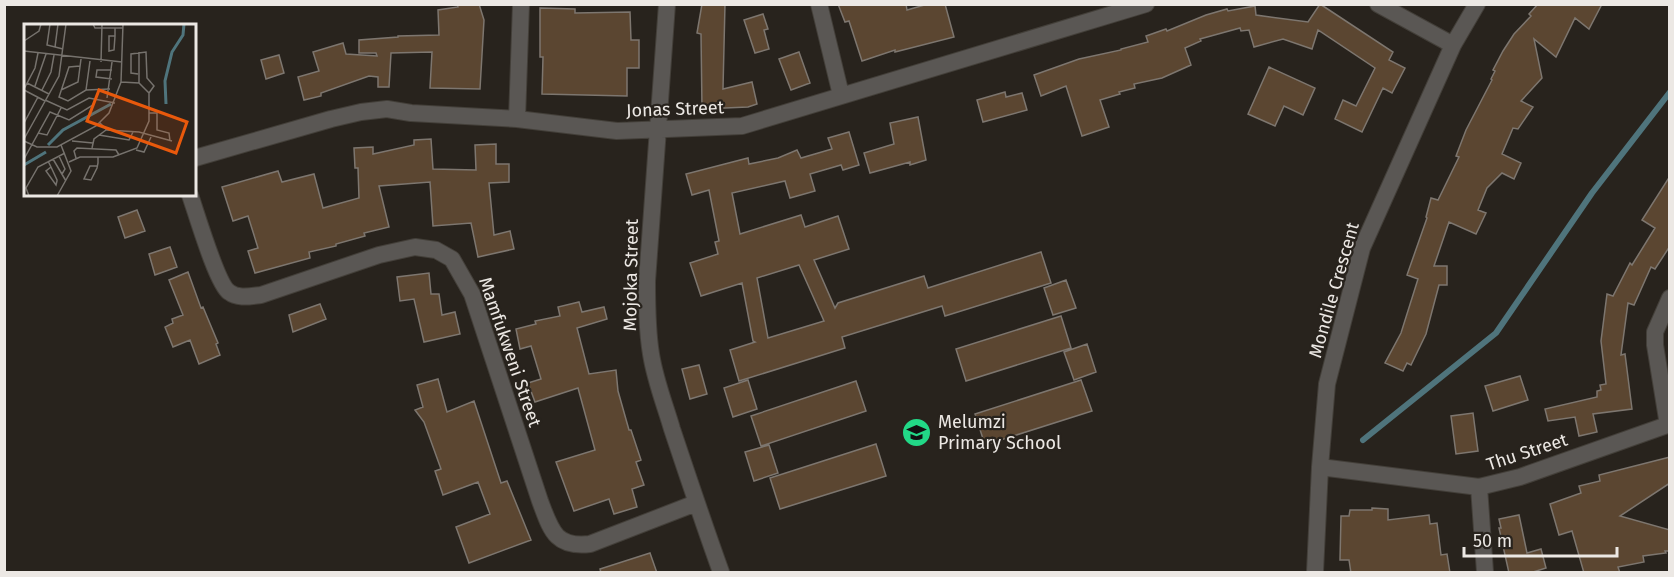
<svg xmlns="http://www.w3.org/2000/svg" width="1674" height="577" font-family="'Fira Sans',sans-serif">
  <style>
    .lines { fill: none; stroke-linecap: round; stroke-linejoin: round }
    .stream { stroke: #4f747c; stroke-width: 6 }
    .building { fill: #5b4631; stroke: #7d766f; stroke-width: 1.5; fill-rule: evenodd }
    .minor-casing { stroke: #433f39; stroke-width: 18 }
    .minor { stroke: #5a5754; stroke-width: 16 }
    .labels { text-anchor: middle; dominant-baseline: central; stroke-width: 4.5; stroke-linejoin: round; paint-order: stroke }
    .street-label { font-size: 18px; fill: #ece8e4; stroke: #28231d }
    .poi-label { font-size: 18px; fill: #ece8e4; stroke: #28231d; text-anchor: start }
    .inset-river { fill: none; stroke: #4f747c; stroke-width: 3 }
    .inset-road { fill: none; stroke: #76726d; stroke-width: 1.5 }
    .view { fill: #e8590c; fill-opacity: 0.15; stroke: #e8590c; stroke-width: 3 }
    .inset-edge { fill: none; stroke: #ece8e4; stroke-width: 3 }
  </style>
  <rect width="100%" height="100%" fill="#28231d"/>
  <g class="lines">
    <!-- stream -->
    <path class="stream" d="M1363,440l133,-107 96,-140 78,-101"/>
  </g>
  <!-- building -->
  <path class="building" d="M457,4h22l5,16 -4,69 -50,-1 2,-36 -41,1 -2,34h-11v-10l-9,-1 -48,17v3l-17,4 -6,-23 21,-6 -6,-19 30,-9 3,11 31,2 -1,-3h-17v-13l39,-3v-1l41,-1 -1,-25 20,-3z
    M702,4h23l-2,85 29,-7 5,22 -9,3 -46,2 -1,-75 -4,-1z
    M838,4h68l1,6 21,-6h17l9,33 -59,15v-2l-33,11 -13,-40 -4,1z
    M1320,4l73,48 -4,8 16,8 -13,25 -9,-5 -21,44 -27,-13 8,-19 13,6 19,-38 -57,-38 -6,19 -29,-10 -29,8 -5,-17 -8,1 -1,-3 -40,11 1,2 -16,7 6,17 -29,13 -28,6 1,4 -16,4 1,2 -20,6 9,27 -27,9 -16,-50 -25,10 -7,-21 45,-16 42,-9v-1l27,-7 -2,-6 20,-7 1,2 39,-16 21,-6 1,2 27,-5 1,9 52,7z
    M1538,4h64l-13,25 -14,-11 -19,39 -22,-18 8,39 -21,23 12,6 -15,22 -5,-1 -11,26 19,9 -7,16 -12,-6 -15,15 -9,22 8,3 -10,21 -27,-12 -15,44h13v19h-8l-13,49 -15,31 -4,-2 -4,8 -18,-8 16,-30 17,-54 -11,-4 20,-57 -1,-1 5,-19 7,2 21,-43 -3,-1 10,-26 26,-50 -1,-1 4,-8 -2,-1 10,-19 11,-17 17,-18 -2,-2z
    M540,8l35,1v4l55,-1 1,28h8v28h-12v28l-85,-2 1,-37h-3z
    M763,14l5,15 -4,1 5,19 -14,4 -11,-33z
    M799,52l11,31 -19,7 -12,-31z
    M279,55l5,18 -18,6 -5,-19z
    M1269,67l46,21 -12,27 -19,-9 -9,20 -27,-12z
    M1005,92l1,5 16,-4 5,17 -44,12 -6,-22z
    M918,117l8,43 -16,5v-3l-40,11 -6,-20 30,-9 -4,-21z
    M849,132l10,33 -16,5 -2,-5 -31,9 5,17 -25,7 -5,-17 -53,12 8,41 61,-19 4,12 33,-11 11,33 -35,11 21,48 3,-5 86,-27 4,12 113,-36 10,31 -106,33 -3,-10 -100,31 3,11 -106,33 -9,-31 25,-8 -2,-1 -11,-58 -41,13 -11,-33 28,-9 -3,-12 4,-1 -10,-51 -17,5 -6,-21 62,-16 1,6 29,-6 19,-8 4,8 31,-9 -4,-11zM799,265l25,56 -56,17 -11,-60z
    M431,139l2,30 43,1 -1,-25 21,-1v20h13v18l-20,1 5,52 16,-4 4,18 -36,8 -7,-34 -38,3 -3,-44 -51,4 10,41 -25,6 1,3 -29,8v2l-27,6 1,6 -55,15 -7,-22 10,-3 -10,-32 -15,5 -11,-34 56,-16 4,11 32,-8 9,34 36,-10 -1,-30h-3l-1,-20 19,-1v7l41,-9v-5z
    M1670,176v70l-15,23 -4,-2 -17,38 -6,-2 -7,52 4,-1 7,55 -39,5 4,18 -18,4 -4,-19 -27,4 -3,-12 52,-12v-6l4,-1 -1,-5 6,-1 -5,-43 6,-47 6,2 17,-33 2,2 23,-37 -13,-8z
    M137,210l8,21 -20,7 -7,-21z
    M170,247l7,20 -22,8 -6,-21z
    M188,272l13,36 2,-1 15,36 -2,1 4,11 -21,9 -9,-24 -17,7 -8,-20 8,-4 -1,-4 11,-4 -14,-35z
    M429,273l2,21h8l3,21 13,-3 5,22 -36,8 -10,-43 -14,2 -3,-24z
    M1066,280l10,28 -23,7 -9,-27z
    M579,302l3,10 22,-5 3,12 -30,9 12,46 27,-4 2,21 11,39h2l10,30 -5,2 8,23 -12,4 5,18 -23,7 -5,-15 -35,12 -18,-49 39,-12 -17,-62 -43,14 -7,-19 13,-4 -10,-33 -11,3 -4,-20 20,-5 -1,-3 25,-5 -2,-9z
    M320,304l6,15 -33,13 -4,-17z
    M1061,316l10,32 -105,33 -10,-32z
    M1087,344l9,28 -22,8 -10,-28z
    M699,365l8,29 -17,5 -8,-30z
    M1520,376l8,24 -35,11 -8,-25z
    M438,379l9,33 27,-11 27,82 6,-2 24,59 -62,23 -13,-36 34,-13 -12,-32 -35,13 -8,-24 6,-2 -17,-47 -9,-12 8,-3 -6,-22z
    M748,380l9,29 -24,8 -9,-29z
    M1081,380l11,31 -107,34 -10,-31z
    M856,381l10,30 -105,35 -10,-30z
    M1473,413l5,38 -22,3 -5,-38z
    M876,444l10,32 -106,33 -10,-31z
    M769,445l9,28 -24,8 -9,-29z
    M1670,457v26l-50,33 50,14v21h-5l1,2 -23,3 1,6 -26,5 2,6h-36l-12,-42 -13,4 -9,-31 31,-11 -2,-7 21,-5 -1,-6z
    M1372,508l16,1v11l41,-5 1,9 7,-1 4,32 6,-1 3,19h-99l-2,-13h-9l1,-44h8l1,-6h22z
    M1519,515l8,38 14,-4 5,19 -16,5h-21l-10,-45h2l-2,-9z
    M650,553l7,20h-56l-1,-4z"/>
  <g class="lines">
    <defs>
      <path id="minor" d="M667,4l-20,277c0,25 0,49 4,73 4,26 14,51 21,75 16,48 32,96 49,143
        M819,4l22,91
        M1378,4l75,41
        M517,119l4,-115
        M195,158l136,-39 30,-7 26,-3 24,4 106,6 100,12 125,-5 404,-122
        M190,195c6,17 27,89 39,97 9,7 22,4 32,3l118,-40 36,-8 21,3 16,9 20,35 68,207c11,29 15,47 50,43l106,-41
        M1668,425l-13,-80v-13l15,-34
        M1320,467l159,20 41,-10 150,-53
        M1479,487l6,85
        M1315,572l5,-105 7,-83 35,-136 91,-203 24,-41"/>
    </defs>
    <!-- minor casing -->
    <use href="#minor" class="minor-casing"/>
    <!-- minor -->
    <use href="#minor" class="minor"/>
  </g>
  <!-- icons -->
  <defs>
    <symbol id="school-disc" viewBox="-11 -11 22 22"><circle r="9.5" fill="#22d887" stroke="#28231d"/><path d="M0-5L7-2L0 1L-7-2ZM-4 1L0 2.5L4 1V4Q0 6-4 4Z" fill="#111"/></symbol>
  </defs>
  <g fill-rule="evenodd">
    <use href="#school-disc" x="900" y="416" width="33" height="33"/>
  </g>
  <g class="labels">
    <!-- street labels -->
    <g class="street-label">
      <text transform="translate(675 109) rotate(-2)">Jonas Street</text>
      <text transform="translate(631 275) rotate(-89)">Mojoka Street</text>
      <text transform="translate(1334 290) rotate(-74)">Mondile Crescent</text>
      <text transform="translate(510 352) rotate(71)">Mamfukweni Street</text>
      <text transform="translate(1527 452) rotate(-18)">Thu Street</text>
    </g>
    <!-- poi labels -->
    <g class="poi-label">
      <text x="938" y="422">Melumzi<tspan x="938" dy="21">Primary School</tspan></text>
    </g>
  </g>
  <!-- overview -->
  <g transform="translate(24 24)">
    <rect width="172" height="172" fill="#28231d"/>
    <path class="inset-river" d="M142,80l-1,-23 7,-29 11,-17 1,-11M24,121l15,-15 48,-26M0,141l22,-13"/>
    <path class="inset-road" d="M26,0l-3,21 16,4M69,0l2,4h28M91,4v8l-1,14 -5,1v-15h6M0,17l15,-10 2,-7M31,23l3,-23M0,27l98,11M77,38l1,-38M56,42l-11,1 -10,30 9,4 18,-11 24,-1M114,50l-7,-1v-19l15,-2 1,26 7,8 -5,7M88,55l-16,-2 1,-7h15M3,59l22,11M115,59v-31M11,62l11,-32M0,65l11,-21 3,-15M0,66l21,11M18,66l9,-18 3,-17M37,66l17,-8 3,-23M62,66l4,-29M83,74l5,-36M21,76l22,10 22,-12 26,5M125,89h8v17l12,3 1,8M0,99l14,-26M76,99l7,7 32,2 33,9M14,109l9,2 14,-27M75,111l30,5 4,-8M0,115l35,-63 7,-52M0,117l13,6h20l39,-21 13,-13 12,-31 2,-58M48,117l21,2M68,124l2,-9 12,-9M112,126l8,2 7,-15M35,132l6,13 -3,5M52,134l-2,-7 3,-3 39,2 3,5M0,135l26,-47 19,8 24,-15 3,-7M29,135l13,22M24,137l3,6 6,13v1l-1,4 -10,-14 5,-4M45,138l11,-5h33l24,-9 12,-27v-28l-10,-10 -18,-1M74,142h-8l-6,13 7,1 6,-12 1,-5v-6M5,172l-3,-8 12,-21 27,-14M33,172l14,-25 -10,-26"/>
    <path class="view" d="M75,66l88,32 -11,31 -89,-32z"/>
    <rect width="172" height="172" class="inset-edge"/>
  </g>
  <!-- border -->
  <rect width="1674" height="577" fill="none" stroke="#ece8e4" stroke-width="12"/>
  <!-- scale -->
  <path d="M1464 547v9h153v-9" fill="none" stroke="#ece8e4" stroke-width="3"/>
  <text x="1473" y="547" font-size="18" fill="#ece8e4" stroke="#28231d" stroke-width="4.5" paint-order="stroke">50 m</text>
</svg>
